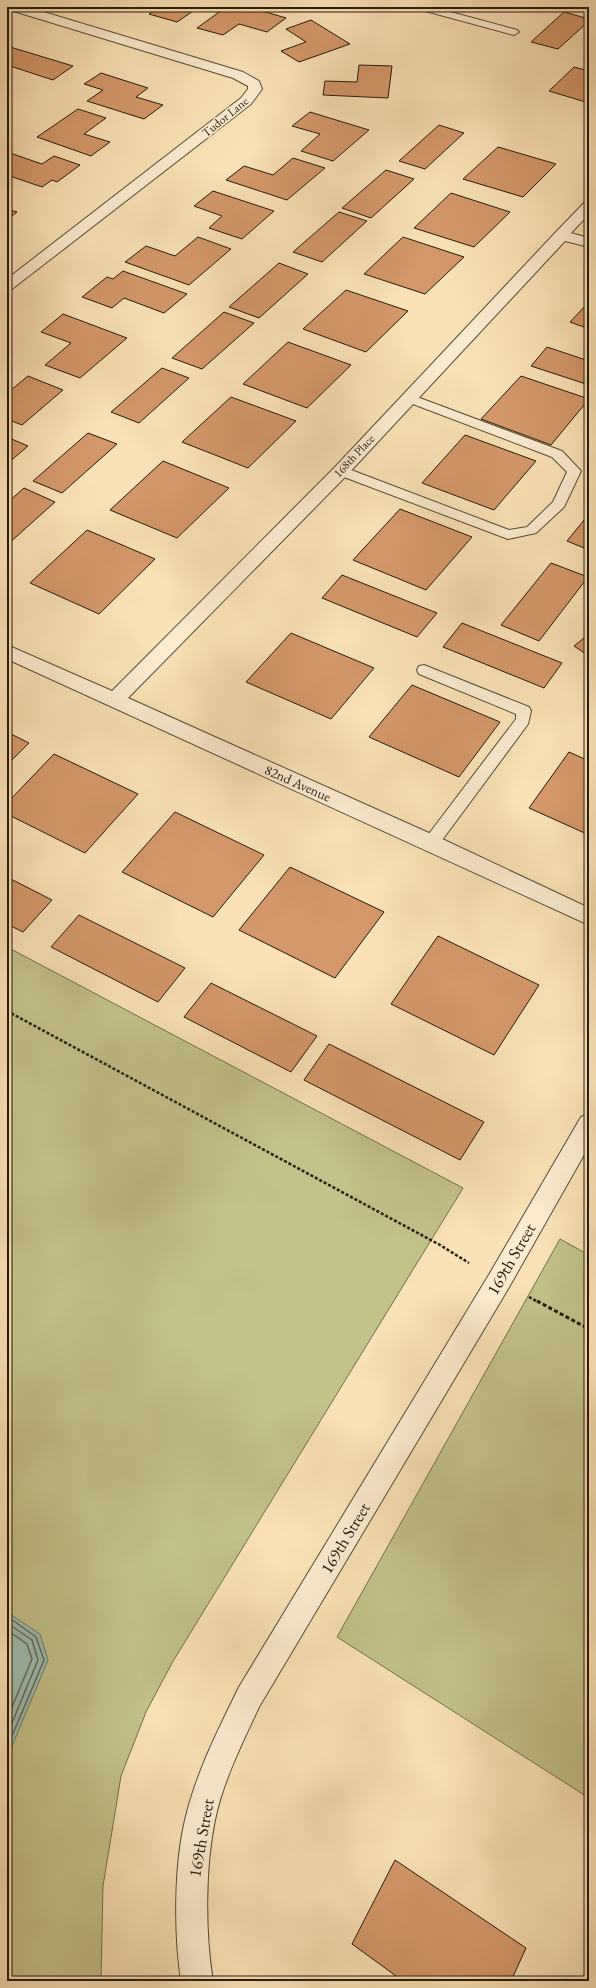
<svg xmlns="http://www.w3.org/2000/svg" width="596" height="1988" font-family="'EB Garamond',serif">
  <style>
    .green { fill: #c3c28b; stroke: #746e4a }
    .water { fill: #9ebdb0; stroke: #6e7b6d }
    .lines { fill: none; stroke-linecap: round; stroke-linejoin: round }
    .shore { stroke: #626b5c; stroke-width: 1.5 }
    .building { fill: #d4986a; stroke: #251908 }
    .service-casing { stroke: #5a4b34; stroke-width: 2 }
    .minor-casing { stroke: #5a4b34; stroke-width: 2 }
    .path-far1 { stroke: #251908; stroke-width: 2.5; stroke-dasharray: 3 2; stroke-linecap: butt }
    .path { stroke: #251908; stroke-width: 3; stroke-dasharray: 4 2.5; stroke-linecap: butt }
    .service { fill: #fbecd0; fill-rule: evenodd }
    .minor { fill: #fbecd0; fill-rule: evenodd }
    .labels { text-anchor: middle; dominant-baseline: central; stroke-width: 3.5; stroke-linejoin: round; paint-order: stroke }
    .far-street-label { font-size: 12px; fill: #251908; stroke: #fbecd0 }
    .street-label { font-size: 14px; fill: #251908; stroke: #fbecd0 }
    .near-street-label { font-size: 17px; fill: #251908; stroke: #fbecd0 }
  </style>
  <rect width="100%" height="100%" fill="#f9e2b7"/>
  <filter id="stains"><feTurbulence type="fractalNoise" baseFrequency=".005" numOctaves="4"/><feColorMatrix values="0 0 0 0 .2 0 0 0 0 .09 0 0 0 0 .02 0 0 0 .5 -.17"/></filter>
  <radialGradient id="worn" r=".72"><stop offset=".6" stop-color="#630" stop-opacity="0"/><stop offset="1" stop-color="#630" stop-opacity=".3"/></radialGradient>
  <!-- green -->
  <path class="green" d="M7,947l456,241 -291,475 -26,49 -25,64 -18,110 -2,95h-94z
    M560,1239l29,16v543l-252,-161z"/>
  <!-- water -->
  <path class="water" d="M7,1612l33,22 8,26 -41,98z"/>
  <g class="lines">
    <!-- shore -->
    <path class="shore" d="M7,1616l29,21 8,23 -37,88
      M7,1623l25,17 6,20 -31,75
      M7,1630l20,14 5,15 -25,60"/>
  </g>
  <!-- building -->
  <path class="building" d="M140,7h59l-22,15 -28,-8 3,-2 -13,-4z
    M226,7h23l37,11 -19,14 -28,-8 -16,11 -26,-7z
    M564,12l25,7v2l-31,28 -27,-7z
    M311,20l39,24 -51,18 -18,-11 25,-9 -20,-13z
    M7,46l66,20 -20,14 -46,-15z
    M359,65l33,1 -4,32 -65,-3 2,-14 32,1z
    M574,67l15,4v32l-40,-12z
    M101,73l47,15 -12,9 27,8 -19,14 -57,-18 16,-11 -19,-6z
    M78,109l28,9 -22,16 26,8 -19,14 -54,-19z
    M310,112l59,18 -36,31 -32,-10 19,-17 -28,-8z
    M439,125l25,8 -39,36 -26,-8z
    M498,147l58,17 -33,33 -60,-18z
    M7,152l35,12 12,-8 26,9 -23,17 -5,-2 -10,7 -35,-12z
    M293,158l32,10 -38,32 -61,-20 18,-14 29,9z
    M386,170l28,9 -43,39 -29,-10z
    M213,191l61,20 -32,28 -33,-11 13,-12 -28,-10z
    M451,193l59,19 -36,35 -60,-19z
    M7,209l10,3 -10,8z
    M339,212l28,9 -45,41 -29,-10z
    M198,237l33,12 -42,36 -64,-23 21,-16 29,10z
    M403,237l61,20 -39,37 -61,-20z
    M279,263l29,11 -49,44 -30,-11z
    M123,271l64,23 -23,19 -40,-15 -12,10 -30,-11 25,-20 6,2z
    M346,290l62,21 -42,41 -63,-23z
    M589,302v27l-19,-7z
    M224,312l30,11 -52,46 -30,-11z
    M63,314l64,24 -47,40 -35,-13 26,-22 -30,-11z
    M288,342l63,23 -44,43 -64,-24z
    M547,347l42,14v24l-58,-19z
    M162,368l27,10 -50,45 -28,-11z
    M28,376l35,14 -41,35 -15,-6v-30l4,1z
    M521,376l68,23 -38,46 -70,-26z
    M231,397l65,24 -48,47 -66,-26z
    M88,433l29,11 -55,49 -29,-12z
    M465,435l71,26 -42,49 -72,-27z
    M7,437l21,9 -21,18z
    M163,461l66,27 -52,50 -67,-28z
    M24,488l31,14 -48,43v-42z
    M400,509l72,28 -46,53 -73,-30z
    M589,514v36l-22,-9z
    M87,530l68,29 -56,55 -69,-31z
    M551,563l37,14 -49,64 -38,-16z
    M342,575l95,38 -20,24 -95,-39z
    M462,623l100,40 -18,25 -101,-41z
    M291,633l83,35 -43,51 -85,-37z
    M589,634v22l-15,-10z
    M412,685l88,37 -41,55 -90,-40z
    M7,732l22,11 -22,22z
    M569,752l20,9v74l-60,-27z
    M54,754l84,40 -53,59 -78,-39v-11z
    M175,812l89,43 -51,62 -91,-45z
    M290,867l94,45 -49,66 -96,-48z
    M7,877l45,23 -29,32 -16,-8z
    M79,915l106,53 -27,34 -107,-55z
    M438,936l101,49 -45,70 -103,-51z
    M211,983l106,53 -26,36 -107,-55z
    M329,1044l155,78 -24,38 -156,-80z
    M395,1860l131,88 -15,33h-108l-51,-37z"/>
  <g class="lines">
    <defs>
      <path id="service" d="M416,7h16l85,23 2,2 -5,3 -96,-26z
        M409,394l153,57 19,20 -17,36 -28,26 -28,6 -172,-65 -2,-3 2,-3h10l163,62 18,-3 26,-25 14,-30 -15,-15 -147,-56 -2,-3z
        M424,665l105,42 2,4 -3,13 -91,123 -6,2 -6,-2 -2,-4 2,-4 91,-120v-5l-97,-40 -2,-4 2,-4z"/>
      <path id="minor" d="M8,7h19l216,65 16,9 3,8 -11,15 -239,185 -5,2v-12l234,-181 7,-9v-3l-15,-8 -223,-68z
        M589,202v12l-18,19 18,5v9l-24,-6 -218,234 -219,223 310,139 151,71v17l-582,-266v-14l105,46 223,-224 221,-235 28,-29z
        M589,1114v32l-81,143 -249,418c-17,37 -36,74 -44,113 -10,48 -10,113 -2,161h-32c-7,-47 -7,-115 4,-161 11,-47 33,-90 54,-133l251,-414 91,-156z"/>
    </defs>
    <!-- service casing -->
    <use href="#service" class="service-casing"/>
    <!-- minor casing -->
    <use href="#minor" class="minor-casing"/>
    <!-- path-far1 -->
    <path class="path-far1" d="M7,1011l433,234 29,18
      M529,1297l9,5"/>
    <!-- path -->
    <path class="path" d="M537,1301l52,28"/>
    <!-- service -->
    <use href="#service" class="service"/>
    <!-- minor -->
    <use href="#minor" class="minor"/>
  </g>
  <g class="labels">
    <!-- far-street labels -->
    <g class="far-street-label">
      <text transform="translate(225 117) rotate(-39)">Tudor Lane</text>
      <text transform="translate(354 456) rotate(-47)">168th Place</text>
    </g>
    <!-- street labels -->
    <g class="street-label">
      <text transform="translate(298 783) rotate(24)">82nd Avenue</text>
    </g>
    <!-- near-street labels -->
    <g class="near-street-label">
      <text transform="translate(511 1259) rotate(-60)">169th Street</text>
      <text transform="translate(345 1538) rotate(-59)">169th Street</text>
      <text transform="translate(201 1838) rotate(-80)">169th Street</text>
    </g>
  </g>
  <!-- margin -->
  <rect width="596" height="1988" fill="none" stroke="#f9e2b7" stroke-width="24"/>
  <rect x="8" y="8" width="580" height="1972" fill="none" stroke="#251908" stroke-width="2"/>
  <rect x="12" y="12" width="572" height="1964" fill="none" stroke="#251908"/>
  <rect width="100%" height="100%" filter="url(#stains)"/>
  <rect width="100%" height="100%" fill="url(#worn)"/>
</svg>
